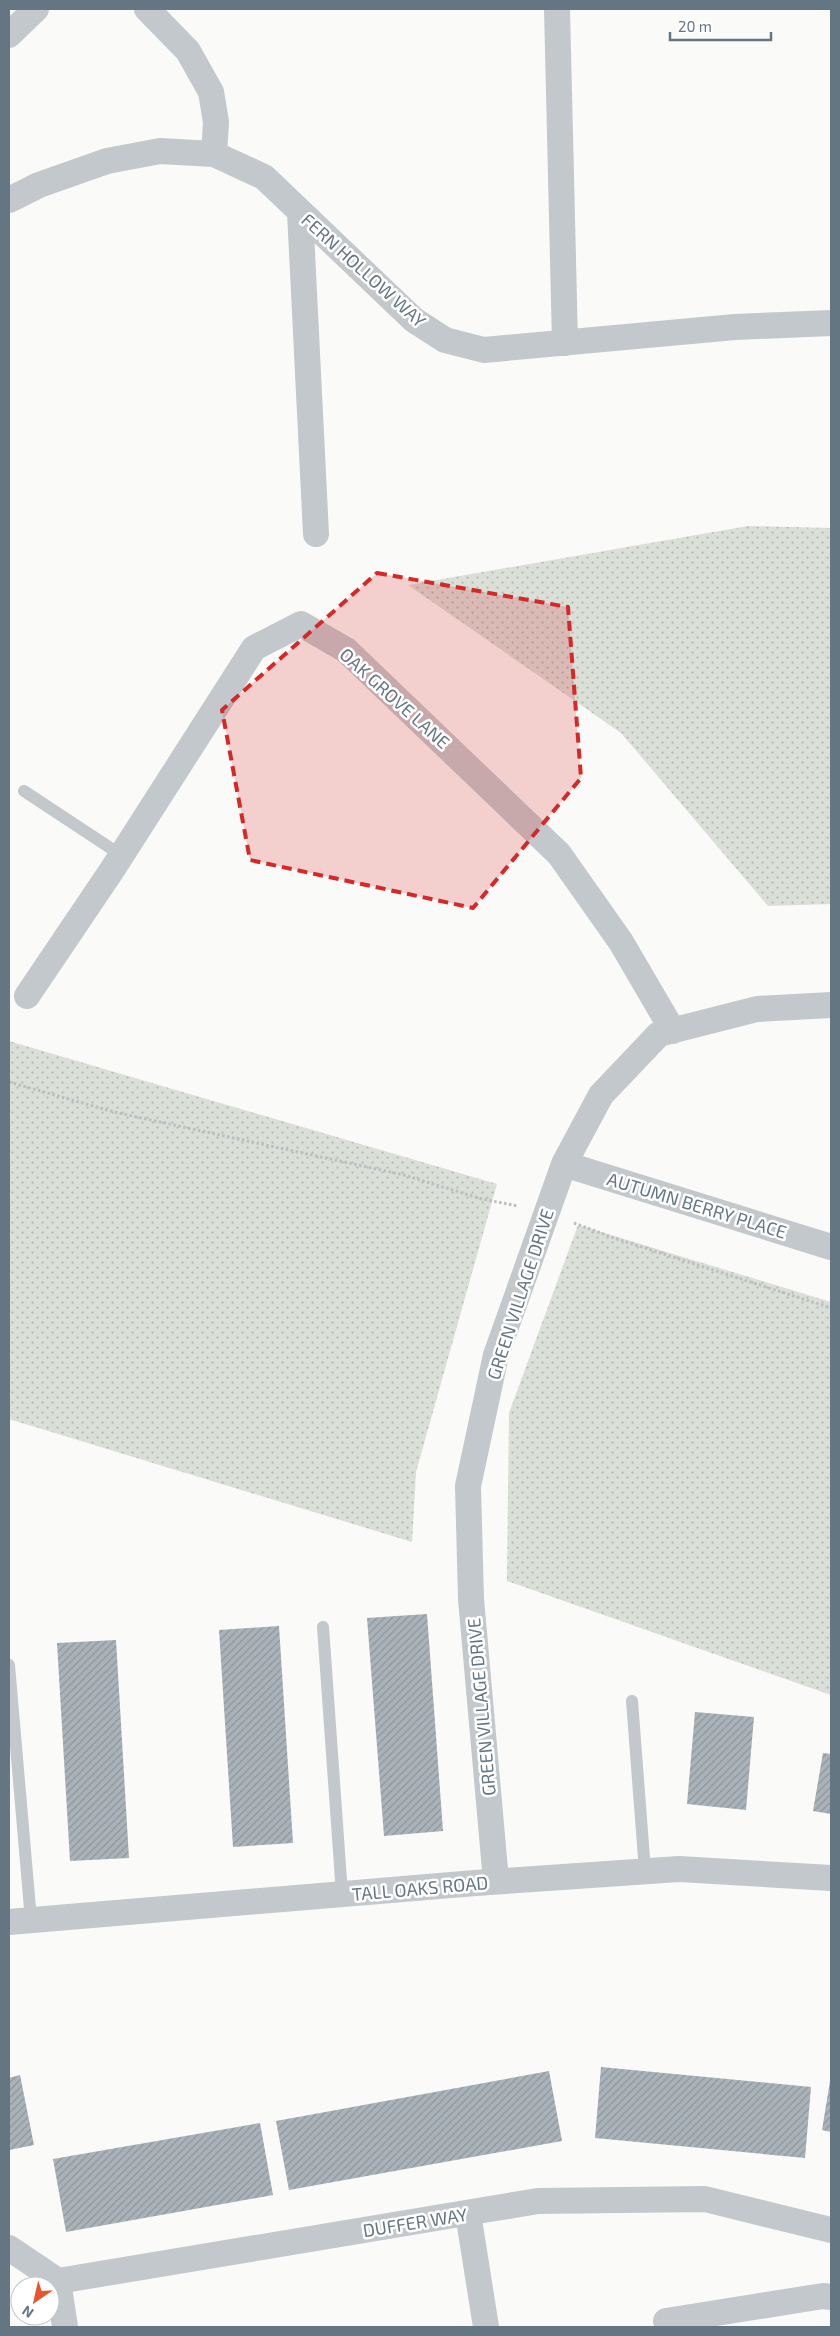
<svg xmlns="http://www.w3.org/2000/svg" width="840" height="2336" font-family="'Exo 2',sans-serif">
  <style>
    .grass { fill: url(#grass-dots) }
    .building { fill: url(#building-hatch) }
    .lines { fill: none; stroke-linecap: round; stroke-linejoin: round }
    .path { stroke: #bbbfc2; stroke-width: 3; stroke-dasharray: 2.5 2.5; stroke-linecap: butt }
    .lane { stroke: #c3c8cc; stroke-width: 12 }
    .street { stroke: #c3c8cc; stroke-width: 26 }
    .marked { fill: #d62828; fill-opacity: 0.2; stroke: #d62828; stroke-width: 4; stroke-dasharray: 10 6; stroke-linejoin: round }
    .labels { text-anchor: middle; dominant-baseline: central; stroke-width: 5; stroke-linejoin: round; paint-order: stroke }
    .street-label { font-size: 18px; fill: #657683; stroke: #fff }
  </style>
  <defs>
    <pattern id="grass-dots" width="8" height="8" patternUnits="userSpaceOnUse" patternTransform="scale(1.25)"><rect width="8" height="8" fill="#dadfd7"/><path d="M2 2h.1M6 6h.1" fill="none" stroke="#b4b9b4" stroke-width="1.8" stroke-linecap="round"/></pattern>
    <pattern id="building-hatch" width="6" height="6" patternUnits="userSpaceOnUse" patternTransform="scale(1.25)"><rect width="6" height="6" fill="#aab3b9"/><path d="M-1 1l2-2M0 6l6-6M5 7l2-2" fill="none" stroke="#8e969c"/></pattern>
  </defs>
  <rect width="100%" height="100%" fill="#fafaf8"/>
  <!-- grass -->
  <path class="grass" d="M748,526l83,2v376l-63,2 -147,-173 -213,-148z
    M9,1041l488,143 -81,288 -4,70 -403,-123z
    M578,1225l253,77v393l-324,-114 2,-168z"/>
  <!-- building -->
  <path class="building" d="M427,1614l16,217 -59,5 -17,-218z
    M279,1626l14,217 -60,4 -14,-217z
    M116,1640l13,218 -59,3 -13,-218z
    M695,1712l59,5 -8,93 -59,-6z
    M823,1753l8,1v60l-18,-3z
    M601,2067l210,20 -6,71 -210,-20z
    M549,2071l13,70 -273,49 -13,-69z
    M20,2075l14,70 -25,5v-72z
    M830,2081h1v51l-9,-2z
    M260,2123l13,72 -207,37 -13,-73z"/>
  <g class="lines">
    <!-- path -->
    <path class="path" d="M9,1082l105,30 290,63 78,24 36,7
      M574,1223l40,15 217,70"/>
    <!-- lane -->
    <path class="lane" d="M24,791l97,64
      M323,1627l19,267
      M9,1665l22,255
      M632,1701l13,170"/>
    <!-- street -->
    <path class="street" d="M147,9l41,42 23,41 5,30 -2,32
      M557,9l8,334
      M9,35l27,-26
      M9,200l30,-15 68,-24 53,-10 54,3 50,23 150,143 31,20 39,10 251,-23 96,-4
      M300,212l16,322
      M27,996l85,-126 142,-222 47,-24 45,26 213,204 62,88 52,89
      M564,1164l267,83
      M496,1881l-25,-282 -3,-113 28,-131 68,-191 37,-69 58,-61 98,-25 74,-4
      M9,1922l466,-39 204,-14 152,9
      M468,2213l18,114
      M9,2248l49,33 480,-80 167,-2 126,31
      M58,2281l7,46
      M668,2327l-2,-6 157,-25 8,1"/>
  </g>
  <!-- marked area -->
  <path class="marked" d="M377,573l191,34 13,171 -108,130 -223,-48 -28,-150z"/>
  <g class="labels">
    <!-- street labels -->
    <g class="street-label">
      <text transform="translate(364 270) rotate(42)">FERN HOLLOW WAY</text>
      <text transform="translate(395 698) rotate(42)">OAK GROVE LANE</text>
      <text transform="translate(697 1205) rotate(17)">AUTUMN BERRY PLACE</text>
      <text transform="translate(520 1294) rotate(-72)">GREEN VILLAGE DRIVE</text>
      <text transform="translate(481 1707) rotate(-95)">GREEN VILLAGE DRIVE</text>
      <text transform="translate(420 1888) rotate(-5)">TALL OAKS ROAD</text>
      <text transform="translate(415 2222) rotate(-9)">DUFFER WAY</text>
    </g>
  </g>
  <!-- border -->
  <rect width="840" height="2336" fill="none" stroke="#657683" stroke-width="20"/>
  <!-- north arrow -->
  <g transform="translate(35 2301) rotate(214)"><circle r="24" fill="#ffffff" stroke="#c1c8cd"/>
  <path d="M0-4L9 19L0 12L-9 19Z" fill="#e4572e"/>
  <text y="-8" font-size="14" font-weight="bold" text-anchor="middle" fill="#657683">N</text>
  </g>
  <!-- scale -->
  <path d="M670 32v8h101v-8" fill="none" stroke="#657683" stroke-width="2.5"/>
  <text x="678" y="32" font-size="15" fill="#657683" stroke="#ffffff" stroke-width="4" paint-order="stroke">20 m</text>
</svg>
